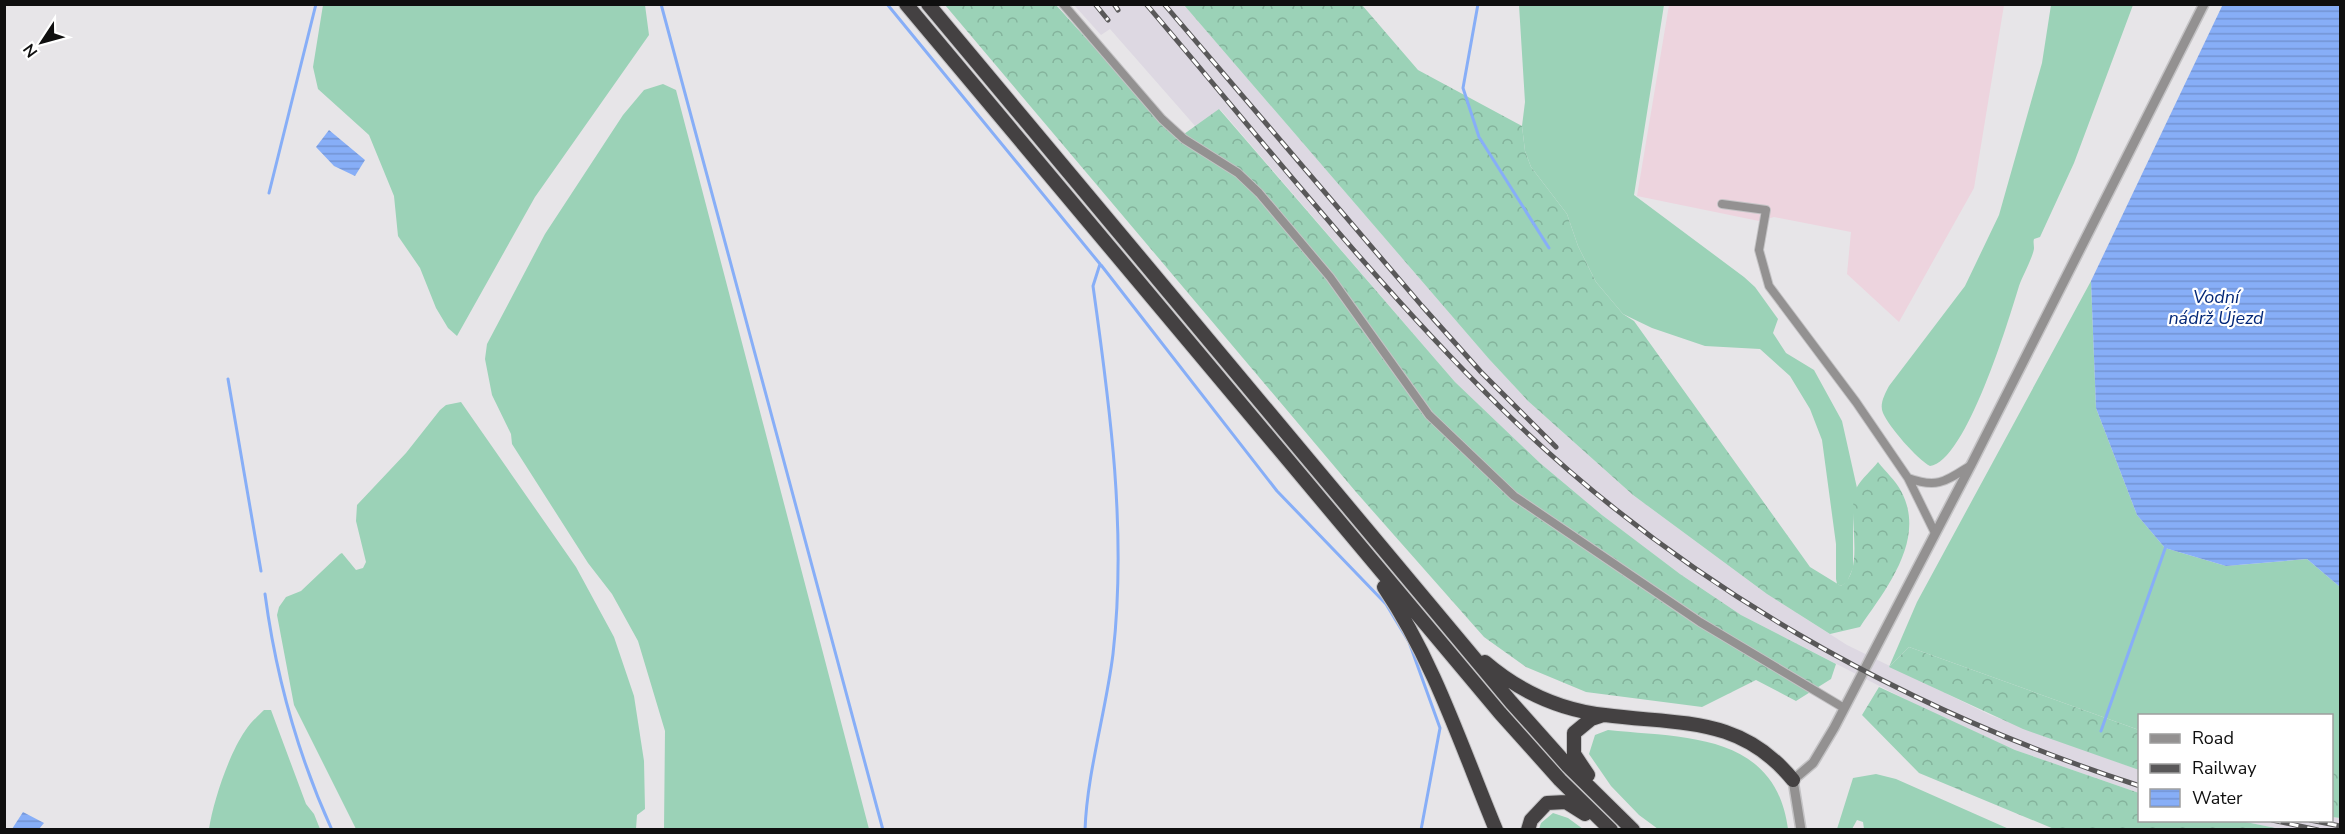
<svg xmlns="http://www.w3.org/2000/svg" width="2345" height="834" font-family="'Nunito Sans',sans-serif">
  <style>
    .industrial { fill: #edd4de }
    .built { fill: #ddd8e2 }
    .grass { fill: #9bd2b7 }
    .forest { fill: url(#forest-crowns) }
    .water { fill: url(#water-rules) }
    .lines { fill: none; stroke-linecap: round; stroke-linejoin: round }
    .stream { stroke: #87aef7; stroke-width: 3 }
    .minor-casing { stroke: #c4c3c5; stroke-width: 10 }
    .tertiary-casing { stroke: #c4c3c5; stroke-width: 12 }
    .trunk-casing { stroke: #c4c3c5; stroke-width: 16 }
    .minor { stroke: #939191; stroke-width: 8 }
    .tertiary { stroke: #939191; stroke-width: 9 }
    .trunk { stroke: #444142; stroke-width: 14 }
    .rail-casing { stroke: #595859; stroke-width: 5 }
    .rail { stroke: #fff; stroke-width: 3; stroke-dasharray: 9; stroke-linecap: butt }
    .labels { text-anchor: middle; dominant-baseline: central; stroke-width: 4.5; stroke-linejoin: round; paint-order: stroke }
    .water-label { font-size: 18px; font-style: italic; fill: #022778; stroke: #fff }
  </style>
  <defs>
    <pattern id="forest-crowns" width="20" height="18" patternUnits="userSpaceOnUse" patternTransform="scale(1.5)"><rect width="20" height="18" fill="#9bd2b7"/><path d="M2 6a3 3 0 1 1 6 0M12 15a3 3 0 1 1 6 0" fill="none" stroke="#84b39c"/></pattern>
    <pattern id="water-rules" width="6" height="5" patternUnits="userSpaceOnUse" patternTransform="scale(1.5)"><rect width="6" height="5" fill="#87aef7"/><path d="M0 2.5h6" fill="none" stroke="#7394d3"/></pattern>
  </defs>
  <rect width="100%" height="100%" fill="#e7e5e8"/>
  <!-- industrial -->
  <path class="industrial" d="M1669,5h335l-30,183 -75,134 -52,-48 4,-42 -77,-15 -15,4 -122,-25z"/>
  <!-- built -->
  <path class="built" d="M1074,5h110l305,354 39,42 105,94 134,99 80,51 143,70 149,55v23l-124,-43 -81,-36 -193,-99 -61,-41 -78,-59 -62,-52 -85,-81 -235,-273 -24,18 -86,-98 -9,6z
    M2332,817l8,1v11h-60l-39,-8 91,-1z"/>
  <!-- grass -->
  <path class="grass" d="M323,5h322l4,30 -114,162 -78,139 -9,-8 -12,-20 -16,-40 -22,-32 -4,-40 -25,-61 -51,-46 -5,-22z
    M1519,5h145l-30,190 110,82 11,10 23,32 -5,14 13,20 28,17 28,51 15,67 -4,33v47l-6,14 -6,4 -4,-2 -1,-5v-35l-14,-104 -12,-31 -20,-33 -30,-27 -55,-3 -53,-18 -29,-14 -27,-32 -18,-36 -11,-32 -36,-47 -6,-16 -3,-25 3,-24z
    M2051,5h82l-59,158 -34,74 -6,2c-1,3 0,6 0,9 0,7 -12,29 -15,38 -10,33 -53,176 -89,180 -13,-7 -41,-39 -47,-53 -4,-9 2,-19 6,-27l76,-100 34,-71 43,-152z
    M663,84l13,6 193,739h-205l1,-98 -27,-90 -26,-47 -24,-31 -76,-119 -1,-10 -19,-39 -7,-36 2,-15 58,-110 78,-119 21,-25z
    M2091,281l5,127 41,107 28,33 61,18 81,-7 33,28v172h-8v-43h-192l-1,14 -230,-83 -20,20 28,-65z
    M461,402l115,165 38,70 20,59 10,65 1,48 -8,6 -1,14h-280l-62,-124 -17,-90 2,-8 7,-10 15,-6 39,-37 2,-1 14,17 7,-2 3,-6 -10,-41 1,-16 49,-52 34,-43 6,-5z
    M264,710h7l35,94 8,10 6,15h-111c4,-27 20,-75 36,-98 5,-8 13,-15 19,-21z
    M1608,730c76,8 167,2 180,99h-130l-19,-14 -28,-29 -22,-32 6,-19z
    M1876,774l20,5 113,50h-145l-1,-7 -6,-2 -5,9h-15l16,-51z
    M1553,813l15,5 15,11h-44l2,-6z"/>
  <!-- forest -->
  <path class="forest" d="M945,5h111l121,134 42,-30 236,273 85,81 62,52 78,59 61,41 95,49 -5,15 -35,22 -40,-21 -54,27 -116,-15 -60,-25 -42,-30 -128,-145z
    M1184,5h178l56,65 104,56 3,25 6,16 36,47 11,32 18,36 27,32 11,7 176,246 31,19c26,-17 4,-73 16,-99 5,-9 15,-17 21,-25 7,9 18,19 23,29 26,48 -15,98 -41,136l-30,7 -63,-40 -134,-99 -105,-94 -39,-42z
    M1909,647l230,83v40l-116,-41 -134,-62z
    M1879,687l136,63 124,43 1,27 101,1 39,8h-226l-135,-56 -57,-58z
    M2332,759h8v59l-8,-1z"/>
  <!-- water -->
  <path class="water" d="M2223,4l117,1v582l-33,-28 -81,7 -61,-18 -28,-33 -41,-107 -5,-127z
    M329,130l36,30 -10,16 -21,-10 -18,-19z
    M23,812l21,11 -5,6h-27z"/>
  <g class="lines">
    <!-- stream -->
    <path class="stream" d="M661,4l222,826
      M887,4l213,260 -7,22c17,121 34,246 20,368 -7,57 -26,119 -28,176
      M1478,4l-15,84 16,49 70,111
      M269,193l47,-189
      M1101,265l176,226 109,113 23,38 31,86 -19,102
      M228,379l33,192
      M265,594c11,83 32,159 67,236
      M2101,731l65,-185"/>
    <defs>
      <path id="minor" d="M1063,4l99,115 22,20 54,34 21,20 71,84 99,138 85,81 186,126 144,86
        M1722,204l44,6 -7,40 10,36 87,116 52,76
        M1935,533l-27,-55c30,11 38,3 63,-13"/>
      <path id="tertiary" d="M1801,830l-8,-50 20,-17 21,-35 137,-263 233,-461"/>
      <path id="trunk" d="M906,4l594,709 60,67 51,50
        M928,4l583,698 57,64 65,64
        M1384,587c50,74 78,161 112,243
        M1485,662c34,29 75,48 120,53 74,10 135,0 188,65
        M1588,775l-14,-21v-21l17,-14 12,-4
        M1528,830l3,-10 16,-17 19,-1 19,12"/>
    </defs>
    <!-- minor casing -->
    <use href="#minor" class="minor-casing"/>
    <!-- tertiary casing -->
    <use href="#tertiary" class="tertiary-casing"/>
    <!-- trunk casing -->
    <use href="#trunk" class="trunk-casing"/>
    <!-- minor -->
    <use href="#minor" class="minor"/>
    <!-- tertiary -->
    <use href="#tertiary" class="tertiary"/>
    <!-- trunk -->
    <use href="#trunk" class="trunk"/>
    <defs>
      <path id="rail" d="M1095,4l13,16
        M1114,4l4,6
        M1146,4c116,136 227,278 354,403 180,177 401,302 640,379
        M1164,4l258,302 59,66 75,75
        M2272,820l46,10
        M2310,820l30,6"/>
    </defs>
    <!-- rail casing -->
    <use href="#rail" class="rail-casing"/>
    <!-- rail -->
    <use href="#rail" class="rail"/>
  </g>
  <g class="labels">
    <!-- water labels -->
    <g class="water-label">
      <text x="2216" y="297">Vodní<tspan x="2216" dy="21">nádrž Újezd</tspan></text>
    </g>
  </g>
  <!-- border -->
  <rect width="2345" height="834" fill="none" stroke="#0f0f0f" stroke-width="12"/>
  <!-- legend -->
  <rect x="2138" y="714" width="195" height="108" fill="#ffffff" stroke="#9f9f9f" stroke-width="1.5"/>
  <rect x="2150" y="734" width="30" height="9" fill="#939191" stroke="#9f9f9f" stroke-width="1.5"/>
  <text x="2192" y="744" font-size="18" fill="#0f0f0f">Road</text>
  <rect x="2150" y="764" width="30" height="9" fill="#595859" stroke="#9f9f9f" stroke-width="1.5"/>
  <text x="2192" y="774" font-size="18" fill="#0f0f0f">Railway</text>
  <rect x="2150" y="789" width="30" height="18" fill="url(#water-rules)" stroke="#9f9f9f" stroke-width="1.5"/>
  <text x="2192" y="804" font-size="18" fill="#0f0f0f">Water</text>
  <!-- north arrow -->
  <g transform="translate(42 42) rotate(234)" stroke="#ffffff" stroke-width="4.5" paint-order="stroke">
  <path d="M0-4.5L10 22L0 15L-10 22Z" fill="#0f0f0f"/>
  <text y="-9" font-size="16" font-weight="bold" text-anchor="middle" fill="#0f0f0f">N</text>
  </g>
</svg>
